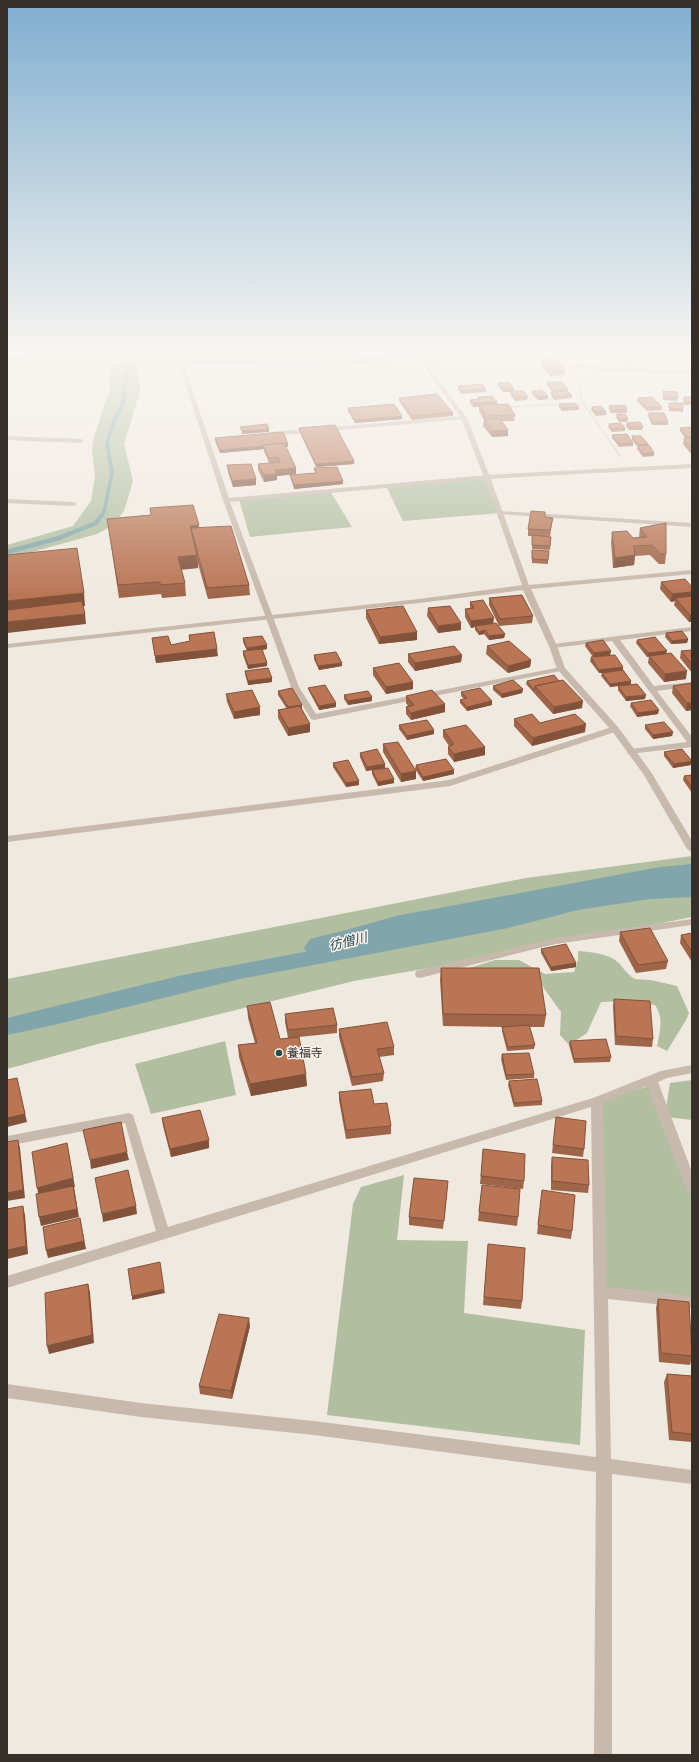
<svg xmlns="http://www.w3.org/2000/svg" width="699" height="1762" font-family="Signika,'Noto Sans JP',sans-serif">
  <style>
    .green { fill: #b1bea0 }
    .water { fill: #81a5aa }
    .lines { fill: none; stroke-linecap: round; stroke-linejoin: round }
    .stream-far1 { stroke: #81a5aa; stroke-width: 3.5 }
    .stream { stroke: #81a5aa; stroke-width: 4.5 }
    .river { fill: #81a5aa; fill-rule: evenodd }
    .path { stroke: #b3a596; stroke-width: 1.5; stroke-dasharray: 1 1; stroke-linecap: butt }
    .minor { fill: #c7baac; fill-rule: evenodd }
    .tertiary { fill: #c7baac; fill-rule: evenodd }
    .wall { fill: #9f6548 }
    .shaded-wall { fill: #82523b }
    .building { fill: #b97554; stroke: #82523b }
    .poi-dot { fill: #244c53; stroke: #f8f3eb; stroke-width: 1.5 }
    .labels { text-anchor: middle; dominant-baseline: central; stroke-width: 3; stroke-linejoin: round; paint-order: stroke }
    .poi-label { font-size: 12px; fill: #362f2a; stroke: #f8f3eb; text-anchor: start }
    .water-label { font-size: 13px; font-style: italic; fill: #244c53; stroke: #f8f3eb }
  </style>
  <rect width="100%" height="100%" fill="#f0e9df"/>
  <!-- green -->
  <path class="green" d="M109,364l4,1 25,-1 2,27 -16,53 9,37 -9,30 -11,14 -16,9 -90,25v-14l66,-19 18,-25 4,-26 -3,-24 1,-11 10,-31 7,-18z
    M487,477l13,36 -97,8 -17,-35z
    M330,491l22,36 -102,10 -11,-37z
    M692,856v61l-217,43 -121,21 -256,63 -91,25v-90l519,-101z
    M578,951c13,1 32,3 41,12 5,6 9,12 16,16l16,1 26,6 12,27 -3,7 -19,31 -10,-5c3,-15 7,-28 -2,-41l-29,-4 -25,1 -14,31 -18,12 -9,-10 1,-23 -23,-32 -72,-11 29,-9h24l26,14 29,-2 4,-12z
    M225,1041l11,54 -85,19 -16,-50z
    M692,1080v40l-26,-3 26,67v118l-91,-10 -4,-191 56,-16 12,30 5,-32z
    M404,1175l-7,65 71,1 -4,72 121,17 -5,115 -253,-30 26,-211 8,-17z"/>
  <!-- water -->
  <path class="water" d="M692,876v21l-42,2 -72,11 -70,18 -268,51 -186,46 -47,10v-17l176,-43 147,-28 82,-21 199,-37z"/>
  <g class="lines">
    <!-- stream-far1 -->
    <path class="stream-far1" d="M7,359l28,1
      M179,361h156l152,-10
      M101,517l3,-5 8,-39 -5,-30 6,-20 10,-20 5,-42"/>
    <!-- stream -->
    <path class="stream" d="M7,552l52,-14 37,-15 5,-7"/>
    <!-- river -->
    <path class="river" d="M692,864v24l-32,3 -259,50 -47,14 -30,6 -14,-4 -6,-9 6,-9 40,-10 46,-13 264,-49z"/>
    <!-- path -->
    <path class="path" d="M577,379l6,24 38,54
      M573,404l10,-1
      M507,407l55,-3"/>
    <!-- minor -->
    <path class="minor" d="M187,351h5l-7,11c79,0 158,1 237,-4 29,-1 66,-11 94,-7l-3,2 -90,9 -107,4 -132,-1 45,133 258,-23 205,-11v4l-205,11 -257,23 69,185 17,27 245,-47 4,2 -4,2 -247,49 -3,-1 -20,-32 -68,-187 -44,-135 -172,-1v-4l173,1z
      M572,365l120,6v4l-122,-7v-2z
      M464,416l2,1v2l-196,17 -3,-2 3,-2z
      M7,436l74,3 3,2 -3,2 -74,-3z
      M7,499l67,3 3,2 -3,2 -67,-3z
      M500,511l192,12v4l-194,-13 -1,-1z
      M692,627v4l-72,9 34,46 38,-4v4l-35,5 35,46v10l-64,7 -1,-2 1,-2 3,-1 56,-7 -75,-101 -59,7 -4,-2 4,-2z
      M615,726l4,3 -1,2 -168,55 -443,56v-6l442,-56z
      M692,919v6l-137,19 -135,34 -4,-1 -1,-3 1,-3 4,-1 135,-32z
      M692,1065v8l-25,5 -9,4 34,90v22l-4,-1 -2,-4 -39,-103 -44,17 4,184 85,9v12l-84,-9 3,160 81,11v14l-80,-10v281h-18l2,-283 -282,-37 -173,-18 -134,-19v-14l134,19 173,18 282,36 -5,-350 -584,181v-12l149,-45 -31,-108 -118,23v-10l122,-23 4,2 35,112 425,-129 68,-27z"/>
    <!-- tertiary -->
    <path class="tertiary" d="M413,351h4l50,67 23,59 39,108 163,-15v4l-161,15 26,57 8,22 53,59 33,45 41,69v11l-5,-3 -43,-74 -32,-44 -55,-62 -8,-23 -26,-56 -104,13 -412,45v-4l412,-45 103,-14 -38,-108 -23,-59z"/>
  </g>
  <!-- wall -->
  <path class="wall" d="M542,359l23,10 -1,6 -14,1 -9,-11z
    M547,382l21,8v1l4,4v3l-18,2 -3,-5v-3h1l-5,-7z
    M498,383l30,14 -1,3 -12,1 -5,-7v-2h-7l-5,-6z
    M458,386l28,3v3l-25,2 -3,-5z
    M532,391l16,8 -10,1 -6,-6z
    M663,391l15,7 -1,3 -14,-1z
    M478,397l19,5v2l18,11 -1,6h-12l6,9v6l-16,1 -9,-11 1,-6 -5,-9v-5l-6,1 -3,-4v-3l8,-1z
    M684,397h8v8h-8l-1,-5z
    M399,398l54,15v3l-41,4 -13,-19z
    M638,398l24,9v3l-15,1 -10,-10z
    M669,403l14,6v3l-14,-1z
    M559,404l20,3v3l-17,1 -3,-4z
    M609,406l18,3v4h-16l-2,-4z
    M592,407l14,5v3l-10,1 -5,-6z
    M348,408l54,11 -47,4 -7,-12z
    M649,413l19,9v3h-16l-4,-9z
    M617,414l11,5 -1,3h-8l-3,-5z
    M627,423l16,4 -1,3h-13l-3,-4z
    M609,424l16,4v3l-13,1 -4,-5z
    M692,427v28l-9,-11 1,-6h1l-5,-7v-3z
    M299,428l55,36 -38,3 -17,-36z
    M612,435l21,8v3l-14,1 -7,-9z
    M632,436l16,8v1l6,8v3l-11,1 -6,-8 1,-2 -6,-7z
    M215,438l73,6v3h-2l10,21v6l-19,2v4l-13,2 -6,-12v-6l11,-1 -5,-12v-2l-44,4 -5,-12z
    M227,465l29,14v6l-23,2 -5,-15z
    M314,468l29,16 -49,5 -3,-10 -1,-4 25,-2z
    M150,508l49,17v3l50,57 1,10 -42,4 -10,-35v4l-17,1 4,14 1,13 -24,2 -1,-4 -42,4 -12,-79 44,-4z
    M545,517l7,7 -2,13h1l-1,13 -18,-1v-13h-4v-7z
    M640,528l26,26 -1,10h-6l-9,-9 -15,1 -1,9 -21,3 -2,-26 1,-10 21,6 6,-1z
    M532,550l16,10v4l-16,-1z
    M661,582l31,5v35h-3l-15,-17 1,-4 -4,1 -11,-13z
    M489,598l44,18 -1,7 -33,3 -10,-21z
    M470,602l35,32 -1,4 -15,2 -5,-6 -5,1 -4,-5v-3l-4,1 -6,-11v-8h5z
    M428,608l33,22 -23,3 -11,-17z
    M366,610l51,30 -38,4 -13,-26z
    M666,633l22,6 -1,4 -16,1 -6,-7z
    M152,638l19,7 47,11 -62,7z
    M243,638l24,7v4l-5,1 5,13v3l-19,3 -5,-14v-4h4l-4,-9z
    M637,640l29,14 20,25 -22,3 -16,-19 1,-7 -2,1 -11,-14z
    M586,643l25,8 -1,4 -17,2 -8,-11z
    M487,646l44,14 -1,7 -22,6 -22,-19z
    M692,650v23l-12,-15 1,-7z
    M408,654l54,1 -1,7 -46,9 -7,-9z
    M314,655l28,11 -23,4 -5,-11z
    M591,657l32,13 8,11v3l14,15 -19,2 -8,-11v-4l-8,1 -9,-11 1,-3h-3l-9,-12z
    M373,668l40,14v7l-27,5 -13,-19z
    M245,671l27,11 -24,3 -3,-11z
    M527,681h32l23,27 -29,6 -27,-30z
    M692,683v33l-1,-1 1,-5 -6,1 -14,-18 1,-7z
    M493,686l30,3 -1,4 -20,5 -9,-8z
    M308,688l28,19 -17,3 -10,-19z
    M278,691l24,14v3l-1,1 9,15v8l-22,4 -10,-18v-8l9,-1 -9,-14z
    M461,692l31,9v4l-25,6 -7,-8v-3l4,-1 -3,-3z
    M226,694l34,21 -26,4 -7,-17z
    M344,695l28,2v4l-24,4 -4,-6z
    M406,696l39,16 -34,8 -5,-6v-7l2,-1 -2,-3z
    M631,703l27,11 -21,3 -7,-11z
    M514,719l26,4 45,9 -53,14 -18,-20z
    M399,725l35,5v4l-27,6 -8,-11z
    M645,725l28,7 -1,4 -19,3 -8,-10z
    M443,730l42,25 -31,7 -6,-8v-7l1,-1 -6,-9z
    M383,744l33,35 -15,3 -18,-30z
    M664,752l28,9 -1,4 -18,3 -9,-12z
    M360,753l25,15 -19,3 -6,-14z
    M333,763l26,22 -13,2 -13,-20z
    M416,765l38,9 -31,7 -8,-12z
    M372,770l22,9v4l-16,3 -6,-12z
    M692,775v18l-9,-13 1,-4z
    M620,932l48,29 -2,8 -30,4 -17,-32z
    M692,933v29l-12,-19 1,-8z
    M541,949l35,14v4l-25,4 -10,-18z
    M441,968l105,47 -2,12h-14l5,18 -1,4 -27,2 -5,-20v-4l-59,-1 -3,-46z
    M614,999l39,40 -1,8 -37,-2 -2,-38z
    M247,1006l33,33 8,-1 -3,-16v-8l52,11v8l-38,4 8,49 -56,10 -12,-39 -1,-12 17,-2 -7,-25z
    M339,1029l55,18v8l-15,2 5,16 -1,8 -31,5 -13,-49z
    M570,1041l41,16 -1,5 -36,1 -5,-18z
    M502,1054l32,20v4l-28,2 -5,-21z
    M509,1081l33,20v4l-28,2 -6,-22z
    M339,1092l35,12 17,22v8l-45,5 -7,-39z
    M556,1117l28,32 -1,8 -31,-4z
    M162,1118l47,30 -38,9 -8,-31z
    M483,1149l41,32 -1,8 -43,-5z
    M552,1157l37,28 -1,8 -37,-3v-24z
    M482,1185l36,32 -1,9 -39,-5z
    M447,1190l-4,39 -34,-4v-8z
    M542,1190l30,41 -1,8 -34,-5z
    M488,1244l34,57 -1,8 -38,-4z
    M658,1299l34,54v4l-2,8 -31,-3 -3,-54z
    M250,1326l-18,73 -32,-5 -1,-8z
    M667,1374l25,2v66l-23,-2 -5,-58z"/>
  <!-- shaded-wall -->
  <path class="shaded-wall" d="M503,389h11v3h-11z
    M548,396v3l-10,1v-3z
    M497,402v3l-24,2 1,-4z
    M402,416v3l-47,4v-3z
    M269,429v3l-27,2v-3z
    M508,430v6l-16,1v-6z
    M288,444v3l-23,2 -1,-3z
    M263,446l1,3 -44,4v-3z
    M354,461v3l-38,3v-3z
    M296,468v6l-19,2v4l-13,2v-7l11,-5z
    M256,479v6l-23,2 -1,-6z
    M343,481v3l-49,5v-4z
    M199,525v12l-6,1 -3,-12z
    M197,555l1,13 -18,2 -2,-13z
    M635,555l-1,10 -21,3 2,-10z
    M692,592v7l-17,-1v3l-4,1 1,-8z
    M84,593l1,13 -78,8v-13z
    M85,614l1,10 -79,9v-11z
    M690,615h2v7h-3z
    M494,618l-1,7 -18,1v1l-4,1v-7z
    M461,623v7l-23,3v-7z
    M485,630l-1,4 -5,1v-3z
    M417,632v8l-38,4 1,-7z
    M505,634l-1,4 -15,2v-4z
    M688,639l-1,4 -16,1 1,-3z
    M267,645v4l-20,3v-4z
    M217,649l1,7 -62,7 -1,-7z
    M611,651l-1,4 -17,2 1,-4z
    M667,651l-1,3 -19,3 1,-4z
    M462,655l-1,7 -46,9v-8z
    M531,660l-1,7 -22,6v-7z
    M267,663v3l-19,3v-4z
    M342,663v3l-23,4 -1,-4z
    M623,667v4l-24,2v-3z
    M687,671l-1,8 -22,3 1,-8z
    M272,678v4l-24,3v-4z
    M631,681v3l-21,3v-3z
    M413,682v7l-27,5v-7z
    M523,689l-1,4 -20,5v-4z
    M646,695l-1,4 -19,2v-4z
    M372,697v4l-24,4v-4z
    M492,701v4l-25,6v-4z
    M583,701l-1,7 -29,6 1,-7z
    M336,703v4l-17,3v-4z
    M687,703h5v7l-6,1z
    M445,704v8l-34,8v-7z
    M302,705v3l-14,3v-4z
    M260,707v8l-26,4v-7z
    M659,710l-1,4 -21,3 1,-4z
    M310,724v8l-22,4v-8z
    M586,724l-1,8 -53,14 1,-8z
    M434,730v4l-27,6v-4z
    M673,732l-1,4 -19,3v-4z
    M485,747v8l-31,7v-8z
    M692,761l-1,4 -18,3 1,-4z
    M385,764v4l-19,3 1,-4z
    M454,770v4l-31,7v-4z
    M416,771v8l-15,3v-8z
    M394,779v4l-16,3v-4z
    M359,781v4l-13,2v-4z
    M576,963v4l-25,4v-4z
    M306,1074l1,12 -56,10 -1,-12z
    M17,1078l10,44 -20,5v-9z
    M18,1140l2,8 5,50 -18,3v-8z
    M209,1140v8l-38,9 -1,-8z
    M67,1143l8,44h-1l5,30 -38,9 -2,-9v-21l-2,-8z
    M127,1152l2,8 -38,9 -1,-9z
    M23,1206l2,9 3,39 -21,5v-9z
    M136,1206l1,8 -34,8 -1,-8z
    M80,1218l6,31 -38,9 -2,-8z
    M88,1284l2,8 4,51 -45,11 -2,-8z
    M164,1289l1,4 -33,7v-4z
    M249,1318l1,8 -18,73 -1,-8z"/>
  <!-- building -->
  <path class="building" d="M556,358l9,11 -15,1 -8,-11z
    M509,382l5,7h-11l-5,-6z
    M547,382h15l6,8 -15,1z
    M482,384l4,5 -25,2 -3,-5z
    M542,390l6,6 -10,1 -6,-6z
    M510,391h13l5,6 -13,1z
    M568,391l4,4 -18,2 -3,-5z
    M663,391l14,1 1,6 -14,-1z
    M437,394l16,19 -41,3 -13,-18z
    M492,396l5,6 -23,1 -4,-3 10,-1 -2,-2z
    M652,397l10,10 -15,1 -9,-10z
    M684,397h8v5h-7z
    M575,403l4,4 -16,1 -4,-4z
    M669,403h14v6l-14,-1z
    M394,404l8,12 -47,4 -7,-12z
    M508,404l7,11 -29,1 -6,-11z
    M625,405l2,4 -16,1 -2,-4z
    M601,406l5,6h-10l-4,-5z
    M649,413h15l4,9h-15z
    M617,414h8l3,5h-9z
    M500,419l8,11 -16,1 -8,-11z
    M640,422l3,5h-13l-3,-4z
    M621,423l4,5 -13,1 -3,-5z
    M267,424l2,5 -27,2 -2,-4z
    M335,425l19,36 -38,3 -17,-36z
    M692,427v10h-5l-7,-9z
    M283,432l5,12h-3l-1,-1 -21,2 1,1 -44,4 -5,-12z
    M627,434l6,9 -14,1 -7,-9z
    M632,436h9l7,8 -10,1z
    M684,438h8v10z
    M284,443l12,25 -21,2 2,4 -13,1 -6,-11 22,-2 -2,-5 -9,1 -6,-13z
    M649,445l5,8 -11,1 -5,-8z
    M251,464l5,15 -24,2 -5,-16z
    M337,467l6,14 -49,4 -4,-10 26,-2 -2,-5z
    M193,505l6,20 -9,1 7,29 -19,2 7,26 -25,2v-3l-42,3 -11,-66 44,-4 -1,-7z
    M531,511l14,1v5l8,1 -3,12 -22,-1z
    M666,523v31h-5l-9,-9 -18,1 1,9 -20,3 -3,-26 15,-1 6,7 14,-1 -7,-9z
    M231,526l18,59 -42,3 -16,-60z
    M532,535l19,2 -1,9 -18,-1z
    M77,548l7,45 -77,8v-46z
    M532,550l17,1 -1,9 -16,-1z
    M685,579l7,8v5l-20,2 -11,-12z
    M522,595l11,21 -33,3 -11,-21z
    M692,596v19h-2l-15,-17z
    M483,600l11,18 -23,3 -6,-12 9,-1 -4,-6z
    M82,601l3,13 -78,8v-12z
    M403,606l14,26 -37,5 -14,-27z
    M450,606l11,17 -23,3 -10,-18z
    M496,623l9,11 -16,2 -4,-6 -6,2 -4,-6z
    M682,631l6,8 -16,2 -6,-8z
    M214,632l3,17 -62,7 -3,-18 16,-2 3,9 19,-4 -1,-6z
    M262,636l5,9 -20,3 -4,-10z
    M655,637l12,14 -19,2 -11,-13z
    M603,640l8,11 -17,2 -8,-10z
    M509,641l22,19 -23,6 -21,-20z
    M454,646l8,9 -47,8 -7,-9z
    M262,649l5,14 -19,2 -5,-14z
    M692,650v14l-11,-13z
    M336,652l6,11 -24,3 -4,-11z
    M671,653l16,18 -22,3 -16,-18z
    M615,655l8,12 -24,3 -8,-13z
    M399,663l14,19 -27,5 -13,-19z
    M268,668l4,10 -24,3 -3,-10z
    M623,670l8,11 -21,3 -8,-11z
    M554,675l5,6 -24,5 -1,4 -7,-9z
    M513,680l10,9 -21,5 -9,-8z
    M563,680l20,21 -29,6 -19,-21z
    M692,683v20h-5l-14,-17z
    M637,684l9,11 -20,2 -8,-11z
    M325,685l11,18 -17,3 -11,-18z
    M292,688l10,17 -14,2 -10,-16z
    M480,688l12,13 -25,6 -7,-7 7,-2 -6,-6z
    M252,690l8,17 -26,5 -8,-18z
    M432,690l13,14 -34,9 -5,-6 8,-2 -8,-9z
    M368,691l4,6 -24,4 -4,-6z
    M651,700l8,10 -21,3 -7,-10z
    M300,706l10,18 -22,4 -10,-18z
    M532,714l8,9 35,-9 11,10 -53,14 -19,-19z
    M427,720l7,10 -27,6 -8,-11z
    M664,722l9,10 -20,3 -8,-10z
    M466,725l19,22 -31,7 -6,-7 6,-3 -11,-14z
    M398,742l18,29 -15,3 -18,-30z
    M377,749l8,15 -18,3 -7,-14z
    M682,749l10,12 -18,3 -10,-12z
    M446,759l8,11 -31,7 -7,-12z
    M348,760l11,21 -13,2 -13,-20z
    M388,768l6,11 -16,3 -6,-12z
    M692,775v13l-8,-12z
    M650,928l18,33 -30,4 -18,-33z
    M692,933v19l-11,-17z
    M566,944l10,19 -25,4 -10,-18z
    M441,968h98l7,47 -103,-1z
    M614,999l36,2 3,38 -37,-3z
    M270,1002l10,37 19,-2 7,37 -56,10 -12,-39 19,-2 -10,-37z
    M333,1008l4,17 -49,5 -3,-16z
    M387,1022l7,25 -17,2 7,24 -32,4 -13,-48z
    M529,1025l6,20 -27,2 -6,-20z
    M606,1039l5,18 -37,2 -4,-18z
    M529,1053l5,21 -28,1 -4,-21z
    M17,1078l8,36 -18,4v-38z
    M537,1079l5,22 -28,2 -5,-22z
    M371,1089l3,15 13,-1 4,23 -45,4 -7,-38z
    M200,1110l9,30 -39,9 -8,-31z
    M556,1117l30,4 -2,28 -31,-4z
    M121,1122l6,30 -37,8 -7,-30z
    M18,1140l5,50 -16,3v-51z
    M67,1143l6,35 -36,10 -5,-36z
    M483,1149l42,5 -1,27 -43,-5z
    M552,1157l36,3 1,25 -37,-4z
    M128,1170l8,36 -34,8 -7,-36z
    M414,1178l34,3 -4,40 -35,-4z
    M482,1185l38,4 -2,28 -39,-5z
    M73,1186l4,23 -38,8 -3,-23z
    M542,1190l33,5 -3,36 -34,-6z
    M23,1206l3,40 -19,4v-41z
    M80,1218l4,23 -38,9 -3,-23z
    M488,1244l37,4 -3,53 -38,-4z
    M160,1262l4,27 -32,7 -4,-27z
    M88,1284l4,51 -45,11 -2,-53z
    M658,1299l31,3 3,54 -31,-3z
    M219,1314l30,4 -18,73 -32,-5z
    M667,1374l25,2v58l-20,-2z"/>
  <!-- sky -->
  <linearGradient id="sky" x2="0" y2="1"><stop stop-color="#7faecf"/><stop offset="0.59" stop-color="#f8f5f1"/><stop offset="1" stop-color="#f8f5f1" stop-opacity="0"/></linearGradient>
  <rect width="699" height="597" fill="url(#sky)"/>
  <!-- markers -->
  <circle class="poi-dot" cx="279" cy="1053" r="4"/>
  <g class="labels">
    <!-- poi labels -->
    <g class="poi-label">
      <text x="287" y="1053">養福寺</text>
    </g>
    <!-- water labels -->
    <g class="water-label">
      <text transform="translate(348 942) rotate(-14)">彷僧川</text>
    </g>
  </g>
  <!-- border -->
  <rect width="699" height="1762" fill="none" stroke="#362f2a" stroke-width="16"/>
</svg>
